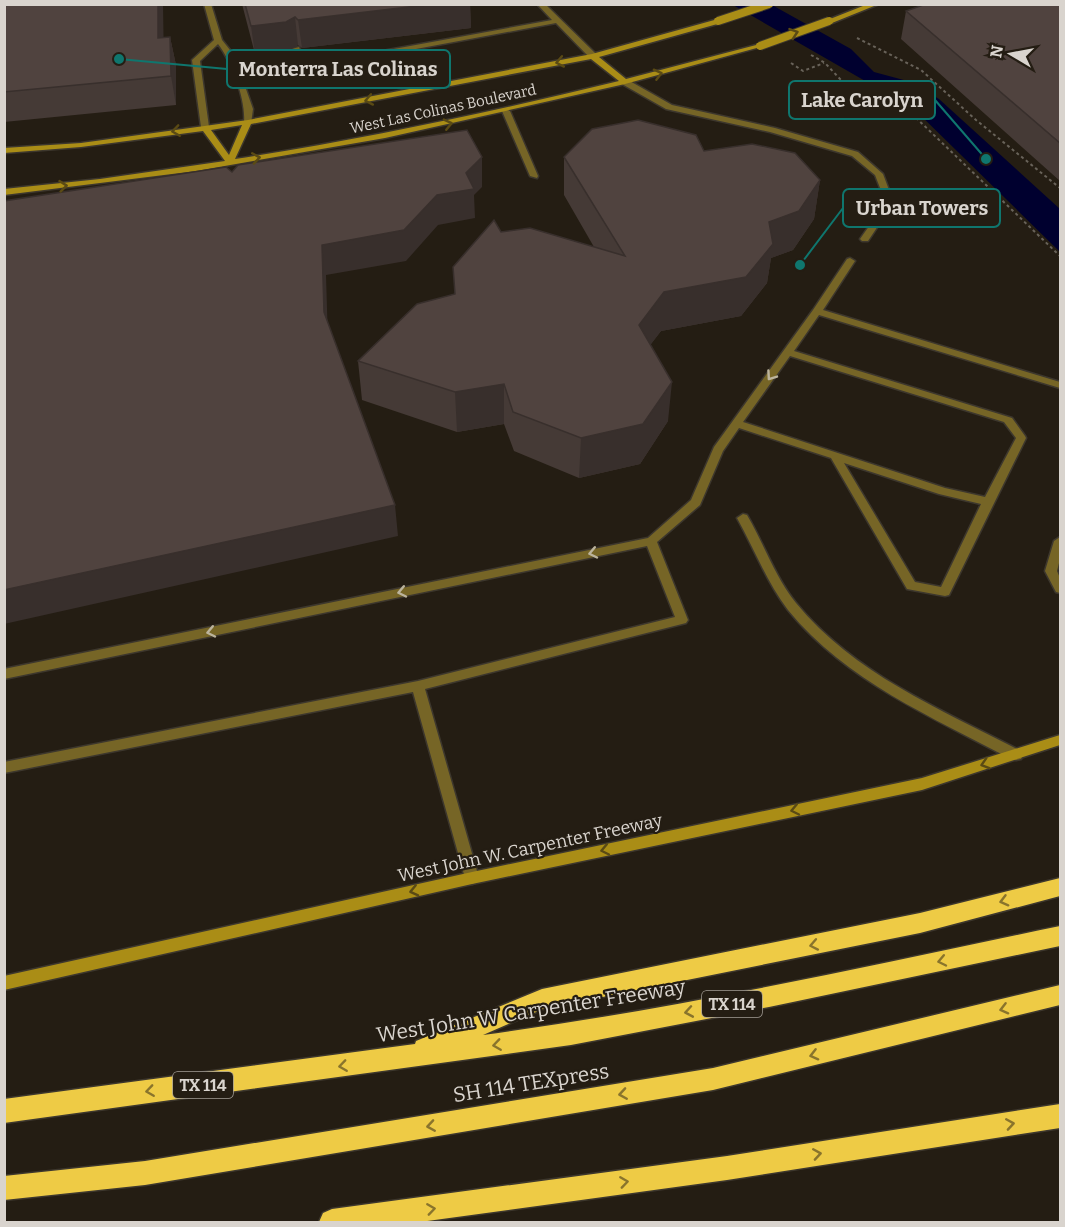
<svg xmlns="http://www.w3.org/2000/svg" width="1065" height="1227" font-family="Bitter,serif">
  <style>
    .water { fill: #00002f }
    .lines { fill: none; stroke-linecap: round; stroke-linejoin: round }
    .lane-casing { stroke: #3d372d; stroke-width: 3 }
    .secondary-casing { stroke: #3d372d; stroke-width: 3 }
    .highway-casing { stroke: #3d372d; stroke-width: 3 }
    .path { stroke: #686259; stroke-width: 2; stroke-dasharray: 3 3; stroke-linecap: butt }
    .lane { fill: #766526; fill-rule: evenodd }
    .secondary { fill: #aa8d16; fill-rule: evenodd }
    .highway { fill: #eecb45; fill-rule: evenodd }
    .secondary-bridge-casing { stroke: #3d372d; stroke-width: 10; stroke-linecap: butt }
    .secondary-bridge { stroke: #aa8d16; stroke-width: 8 }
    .wall { fill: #453a36 }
    .shaded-wall { fill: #382f2c }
    .building { fill: #50433f; stroke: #382f2c; stroke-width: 1.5 }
    .oneway { stroke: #5a4a14 }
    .oneway2 { stroke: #bbb39c }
    .oneway3 { stroke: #89742c }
    .labels { text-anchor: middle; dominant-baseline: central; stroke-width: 4.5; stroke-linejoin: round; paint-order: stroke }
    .far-street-label { font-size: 15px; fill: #d9d4ce; stroke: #241d13 }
    .shield { fill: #241d13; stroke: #a39d96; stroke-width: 1.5 }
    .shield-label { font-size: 16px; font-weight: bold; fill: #d9d4ce }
    .street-label { font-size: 18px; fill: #d9d4ce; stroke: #241d13 }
    .near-street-label { font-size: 21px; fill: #d9d4ce; stroke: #241d13 }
    .leader { fill: none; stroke: #0f766e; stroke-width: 2 }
    .callout-dot { fill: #0f766e; stroke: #241d13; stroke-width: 2 }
    .callout { fill: #241d13; stroke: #0f766e; stroke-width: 2 }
    .callout-label { font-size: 20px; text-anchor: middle; font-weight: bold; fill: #d9d4ce }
  </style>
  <rect width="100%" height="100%" fill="#241d13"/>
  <!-- water -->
  <path class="water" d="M733,5h39l79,44 23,23 52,14v5l13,8 121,110v43l-146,-143z"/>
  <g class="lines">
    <defs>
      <path id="lane" d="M204,4h7l11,36 12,15 19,54 -2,15 -7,-2c2,-22 -12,-60 -26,-78l-18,17 9,66 -4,2 -4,-2 -9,-67 22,-20z
        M537,4h8l51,50v4h-6l-34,-35 -253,47 -4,-2 -7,-19 7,-2 7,18 246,-45z
        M622,80h6l44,25 103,23 83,24 25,22 9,24v7l-24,36h-6l-2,-2 24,-34v-7l-9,-23 -23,-19 -82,-24 -104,-23 -44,-25z
        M503,109l7,2 28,65 -1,2 -7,-2 -28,-65z
        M850,258l5,3 -32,49 237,72v6l-241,-73 -25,36 218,67 13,18 1,2 -77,157 -4,1 -38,-7 -76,-131 -92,-30 -16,23 -23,54 -43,37 31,78 -2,3 -261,66 54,189 -2,4 -5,2 -5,-2 -2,-4 -52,-186 -409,81v-11l414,-81 257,-64 -28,-71 -643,133v-10l644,-131 43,-38 23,-53 99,-137 34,-51zM790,356l214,66 12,16 -31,59 -40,-9 -202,-66zM844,463l95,31 42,10 -40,83 -26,-5z
        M743,514l4,1c17,29 28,62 49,88 58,71 146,107 225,148l2,4 -2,4 -5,1 -5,-1c-79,-42 -165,-78 -223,-149 -21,-27 -34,-62 -51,-92z
        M1060,537v22l-3,12 3,7v15l-4,-1 -11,-21 9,-30z"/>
      <path id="secondary" d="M868,4h11l-47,19 -7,-2z
        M718,19h3v4l-122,34 27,22 134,-35 4,2 -139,38 -240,54 -189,33 -192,24v-6l96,-10 125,-18 -22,-30 -122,16 -77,6v-5l77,-5 167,-23 344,-66zM591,59l28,22c-127,31 -255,58 -384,78l16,-35zM242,125l-13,30 -18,-25z
        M1060,735v10l-138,45 -450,94 -468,106v-14l468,-104 450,-94z"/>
      <path id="highway" d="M1060,878v18l-140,37 -377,76 -60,26c194,-26 386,-69 577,-109v20l-291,61 -198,38 -567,78v-24l411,-55 1,-3 126,-52 378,-76z
        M1060,985v20l-347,85 -568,95 -141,15v-24l141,-15 568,-93z
        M1060,1104v24l-333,52 -307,42h-101l4,-9 9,-4 395,-53z"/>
    </defs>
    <!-- lane casing -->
    <use href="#lane" class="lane-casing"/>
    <!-- secondary casing -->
    <use href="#secondary" class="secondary-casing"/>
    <!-- highway casing -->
    <use href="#highway" class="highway-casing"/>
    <!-- path -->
    <path class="path" d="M857,38l64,32 55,50 84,68
      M811,55l14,8 32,34 54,16 149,143
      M791,63l12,8 21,-8"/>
    <!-- lane -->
    <use href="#lane" class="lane"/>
    <!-- secondary -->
    <use href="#secondary" class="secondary"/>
    <!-- highway -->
    <use href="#highway" class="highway"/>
    <defs>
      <path id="secondary-bridge" d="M718,21l51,-17
        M760,46l69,-25"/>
    </defs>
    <!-- secondary-bridge casing -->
    <use href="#secondary-bridge" class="secondary-bridge-casing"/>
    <!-- secondary-bridge -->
    <use href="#secondary-bridge" class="secondary-bridge"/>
  </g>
  <!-- wall -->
  <path class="wall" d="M4,4h159v34l7,-1 6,28v40l-172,17z
    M242,4h228l1,24 -169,20 -4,-3 -8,5 -35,4z
    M1060,4v177l-159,-142 5,-28z
    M704,151l116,29 -6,39 -21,31 -22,8 -4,25 -26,33 -80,15 -11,14 18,76 -28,43 -61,14 -65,-27 -10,-27 -47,8 -95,-32 -4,-39 96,-67 47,-62 93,15 -30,-52v-38z"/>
  <!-- shaded-wall -->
  <path class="shaded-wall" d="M158,4h5l1,62 -6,-28z
    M434,4h36l1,24 -169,20 -4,-28z
    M295,17l3,28 -8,5 -35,4 -4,-28z
    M170,37l6,28v40l-5,-29z
    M482,157v30l-8,8 1,23 -37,7 -32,36 -80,14 2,67 -4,-30 -2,-67 115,-50 29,-22z
    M820,180l-6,39 -21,31 -22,8 -4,25 -26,33 -80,15 -25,33 3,-39 25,-33 105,-70z
    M672,382l-4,39 -28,43 -61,14 2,-40z
    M504,384v40l-47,8 -2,-40z
    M395,505l3,31 -394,88v-34z"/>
  <!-- building -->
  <path class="building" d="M4,4h154v34l12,-1 1,39 -167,16z
    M245,4h189l-136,16 -3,-3 -9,5 -35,4z
    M926,4h134v139l-154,-132z
    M638,120l58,15 8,16 48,-7 43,9 25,27 -21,31 -30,11 4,22 -27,33 -82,15 -25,33 33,57 -29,42 -62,14 -68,-26 -9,-28 -49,8 -97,-31 59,-57 38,-10 -2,-27 41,-47 7,12 29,-4 95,28 -61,-99 28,-28z
    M467,130l15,27 -16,16 8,16 -37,6 -33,35 -82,15 2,67 71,193 -391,85v-389l222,-34 6,5 6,-7z"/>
  <!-- one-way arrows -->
  <defs><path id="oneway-chevron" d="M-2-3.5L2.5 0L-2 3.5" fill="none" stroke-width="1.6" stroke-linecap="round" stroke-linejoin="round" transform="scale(1.5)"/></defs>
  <g class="oneway">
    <use href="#oneway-chevron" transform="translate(794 33) rotate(-19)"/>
    <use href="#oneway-chevron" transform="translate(560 62) rotate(169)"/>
    <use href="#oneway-chevron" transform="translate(658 74) rotate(-14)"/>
    <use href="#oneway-chevron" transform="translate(369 100) rotate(169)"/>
    <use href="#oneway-chevron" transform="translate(448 124) rotate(-13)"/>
    <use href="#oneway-chevron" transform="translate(176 131) rotate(172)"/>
    <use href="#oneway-chevron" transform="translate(256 158) rotate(-9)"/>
    <use href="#oneway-chevron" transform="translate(63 186) rotate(-6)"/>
    <use href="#oneway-chevron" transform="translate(985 764) rotate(163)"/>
    <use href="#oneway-chevron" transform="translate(795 810) rotate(168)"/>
    <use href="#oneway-chevron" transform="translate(605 850) rotate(168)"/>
    <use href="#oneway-chevron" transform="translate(414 891) rotate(167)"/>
  </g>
  <g class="oneway2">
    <use href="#oneway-chevron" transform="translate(771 376) rotate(125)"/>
    <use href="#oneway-chevron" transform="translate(593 553) rotate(168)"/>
    <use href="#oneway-chevron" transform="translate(402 592) rotate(168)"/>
    <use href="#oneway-chevron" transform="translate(211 632) rotate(168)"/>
  </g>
  <g class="oneway3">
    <use href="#oneway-chevron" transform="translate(1004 901) rotate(165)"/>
    <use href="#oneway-chevron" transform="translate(814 945) rotate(169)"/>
    <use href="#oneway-chevron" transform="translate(942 961) rotate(168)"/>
    <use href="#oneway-chevron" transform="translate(1004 1009) rotate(166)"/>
    <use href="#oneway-chevron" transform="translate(689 1012) rotate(170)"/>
    <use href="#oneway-chevron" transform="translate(497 1045) rotate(172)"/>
    <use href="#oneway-chevron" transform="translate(814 1055) rotate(166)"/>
    <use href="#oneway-chevron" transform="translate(343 1066) rotate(172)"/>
    <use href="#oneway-chevron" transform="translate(150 1091) rotate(172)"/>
    <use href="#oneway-chevron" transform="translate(623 1094) rotate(171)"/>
    <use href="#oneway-chevron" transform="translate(1010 1124) rotate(-9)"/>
    <use href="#oneway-chevron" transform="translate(431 1126) rotate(171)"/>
    <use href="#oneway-chevron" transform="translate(817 1154) rotate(-9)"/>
    <use href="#oneway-chevron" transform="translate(624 1182) rotate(-8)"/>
    <use href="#oneway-chevron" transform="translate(431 1209) rotate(-8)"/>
  </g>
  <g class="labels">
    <!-- far-street labels -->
    <g class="far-street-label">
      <text transform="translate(443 109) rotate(-12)">West Las Colinas Boulevard</text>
    </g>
    <!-- shield labels -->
    <g class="shield">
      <rect x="702" y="991" width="60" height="26" rx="4.5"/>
      <rect x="173" y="1072" width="60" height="26" rx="4.5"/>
    </g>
    <g class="shield-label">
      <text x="732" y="1004">TX 114</text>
      <text x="203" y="1085">TX 114</text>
    </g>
    <!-- street labels -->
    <g class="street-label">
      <text transform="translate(530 848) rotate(-12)">West John W. Carpenter Freeway</text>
    </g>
    <!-- near-street labels -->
    <g class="near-street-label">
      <text transform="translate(531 1011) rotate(-9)">West John W Carpenter Freeway</text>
      <text transform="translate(531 1083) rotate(-9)">SH 114 TEXpress</text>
    </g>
  </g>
  <!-- callouts -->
  <path class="leader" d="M119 59L227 69M986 159L935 100M800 265L843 208"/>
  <g class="callout-dot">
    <circle cx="119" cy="59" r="6"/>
    <circle cx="986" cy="159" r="6"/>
    <circle cx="800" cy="265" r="6"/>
  </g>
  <g class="callout">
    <rect x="227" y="50" width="223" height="38" rx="6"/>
    <rect x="789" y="81" width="146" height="38" rx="6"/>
    <rect x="843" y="189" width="157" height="38" rx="6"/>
  </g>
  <g class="callout-label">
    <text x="338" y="76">Monterra Las Colinas</text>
    <text x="862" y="107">Lake Carolyn</text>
    <text x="922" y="215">Urban Towers</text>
  </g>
  <!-- border -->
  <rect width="1065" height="1227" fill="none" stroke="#d9d4ce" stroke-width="12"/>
  <!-- north arrow -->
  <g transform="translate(1011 54) rotate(280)" stroke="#241d13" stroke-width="4.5" paint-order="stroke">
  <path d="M0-4.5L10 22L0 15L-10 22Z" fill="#d9d4ce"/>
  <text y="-9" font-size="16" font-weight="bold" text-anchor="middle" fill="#d9d4ce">N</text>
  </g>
</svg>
